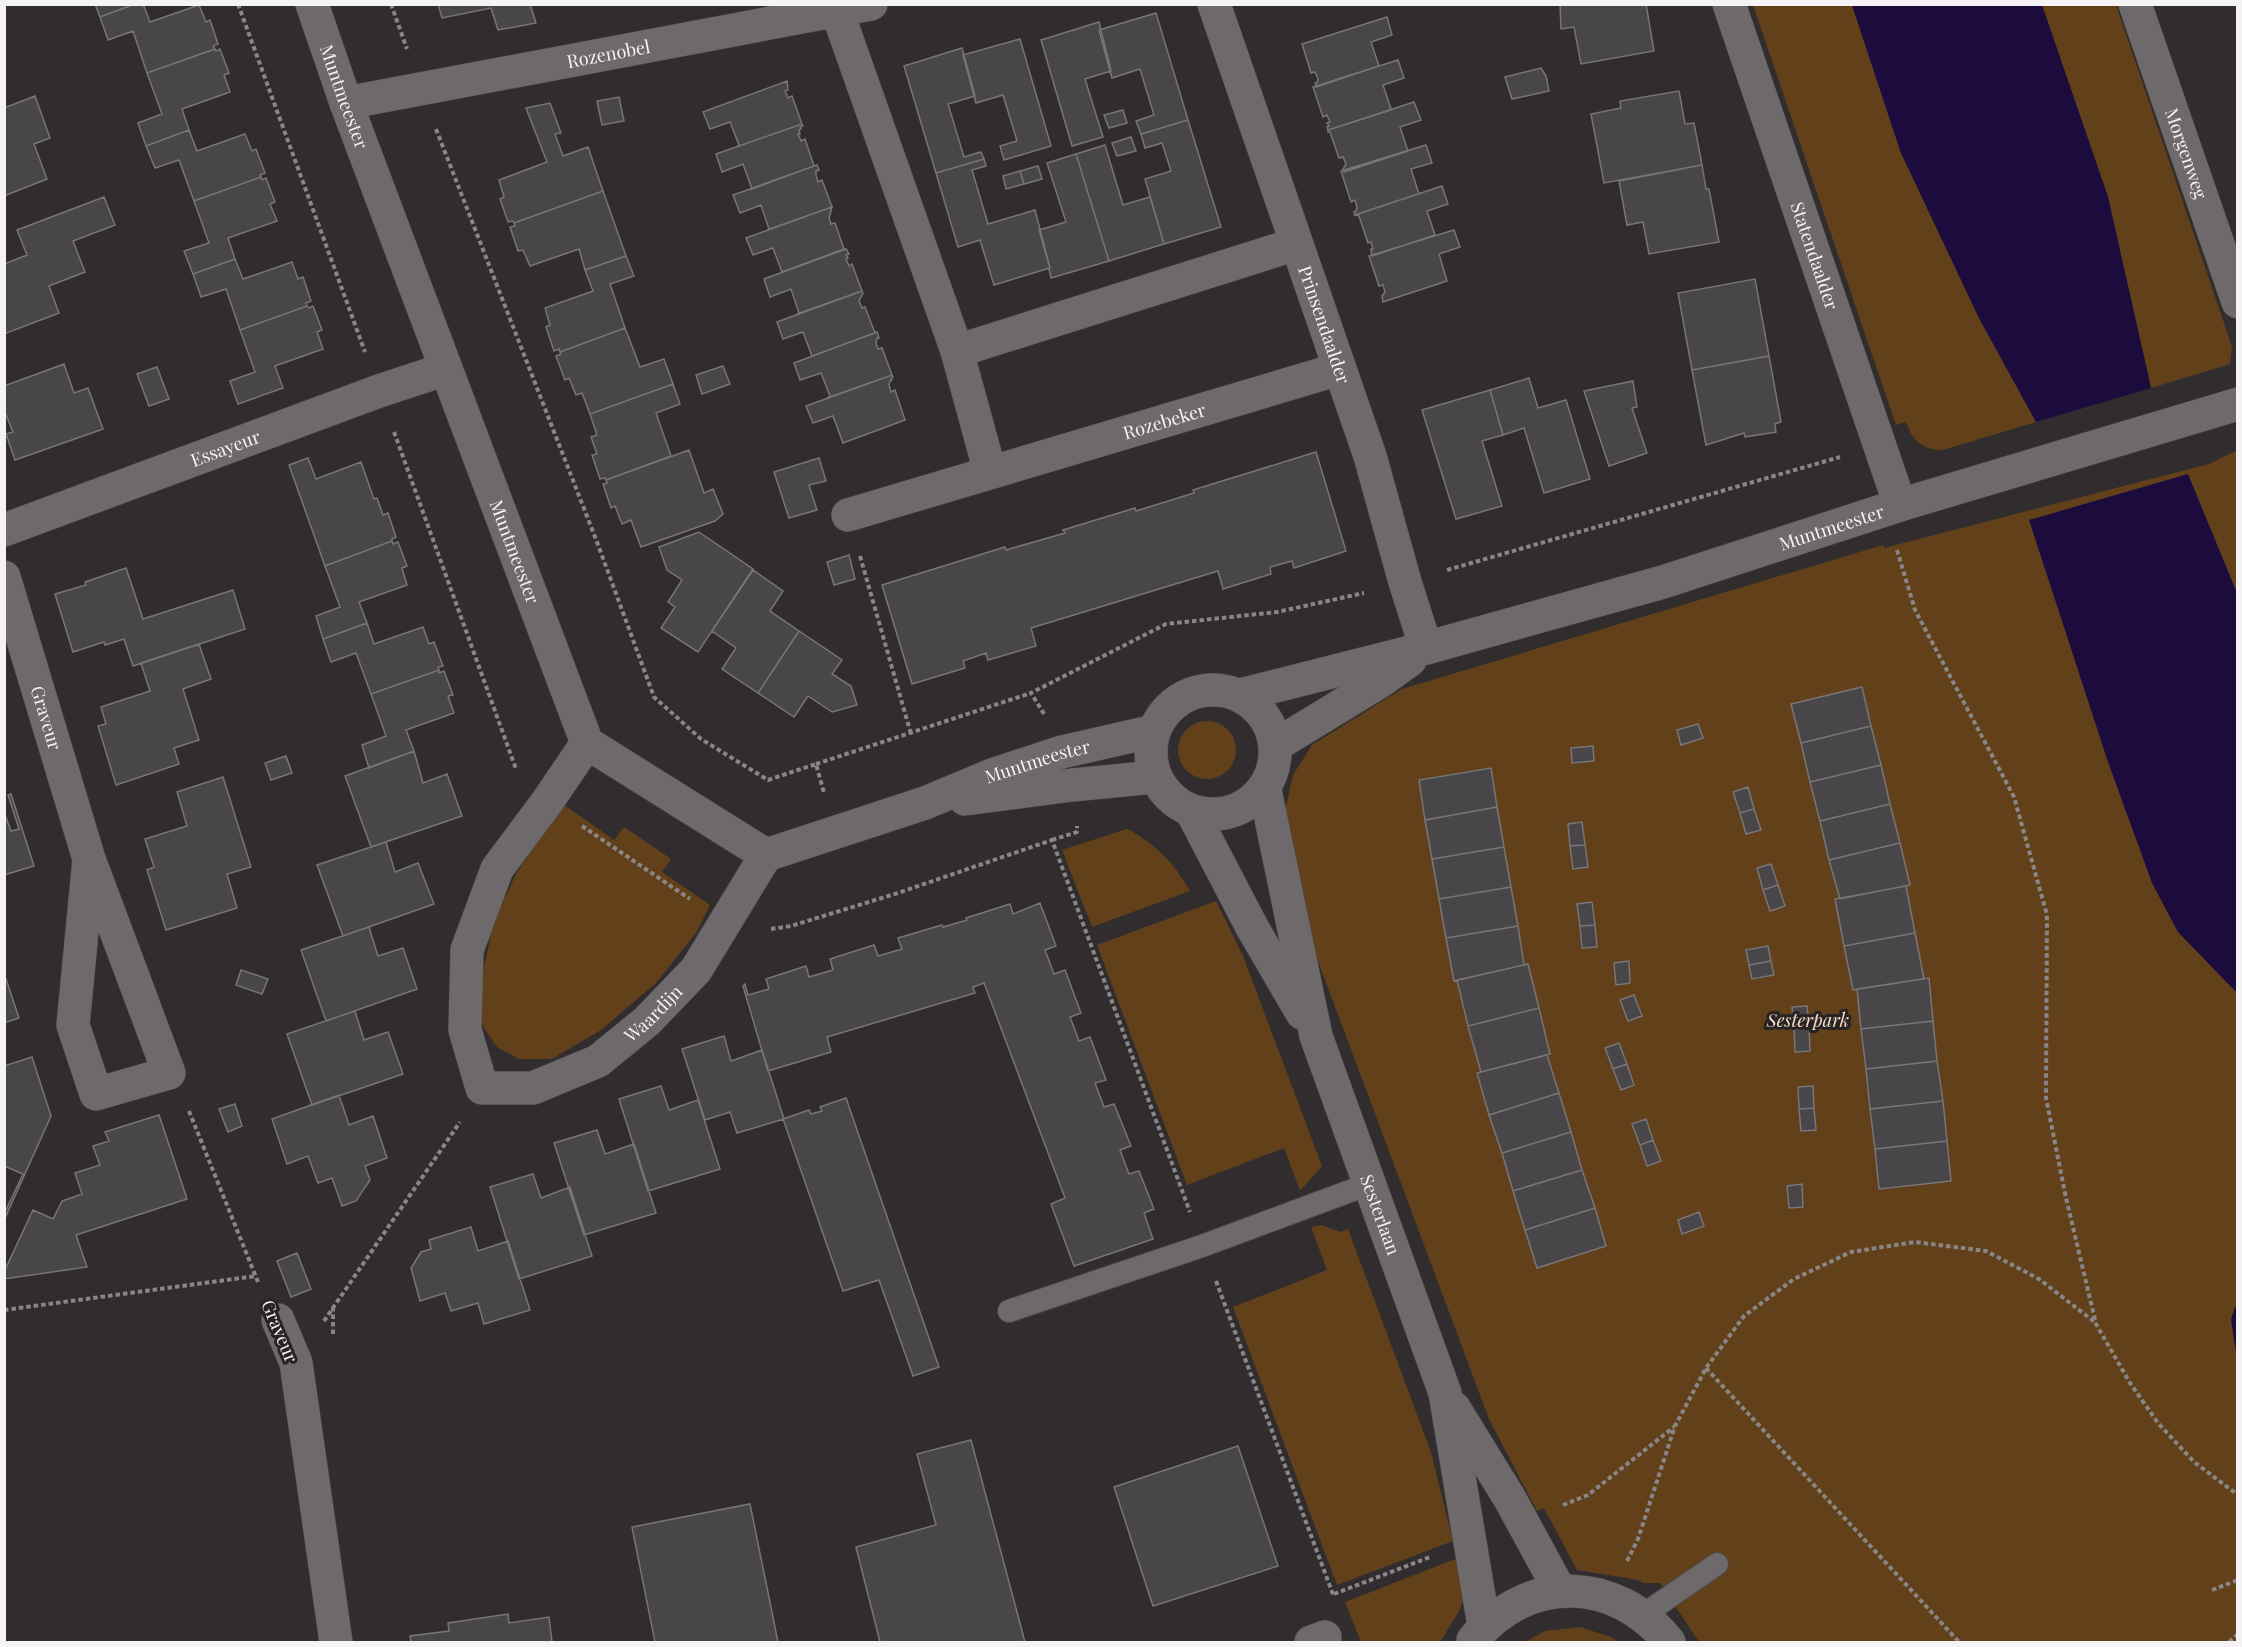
<svg xmlns="http://www.w3.org/2000/svg" width="2242" height="1647" font-family="'Playfair Display',serif">
  <style>
    .green { fill: #62401a }
    .water { fill: #1c0c3e }
    .building { fill: #494649; stroke: #787578; stroke-width: 1.5 }
    .lines { fill: none; stroke-linecap: round; stroke-linejoin: round }
    .service-casing { stroke: #4e4a4b; stroke-width: 24 }
    .minor-casing { stroke: #4e4a4b; stroke-width: 34 }
    .path { stroke: #898687; stroke-width: 4; stroke-dasharray: 4.5 3; stroke-linecap: butt }
    .service { stroke: #6e696a; stroke-width: 22 }
    .minor { stroke: #6e696a; stroke-width: 33 }
    .labels { text-anchor: middle; dominant-baseline: central; stroke-width: 6; stroke-linejoin: round; paint-order: stroke }
    .street-label { font-size: 18px; fill: #f5f3f4; stroke: #272324 }
    .park-label { font-size: 18px; font-style: italic; fill: #f9ddc2; stroke: #272324 }
  </style>
  <rect width="100%" height="100%" fill="#312d2e"/>
  <!-- green -->
  <path class="green" d="M1753,5h99l49,148 78,165 57,104 -93,28c-21,0 -30,-9 -37,-28l-10,3z
    M2042,5h74l108,318 8,24 -2,17 -79,24 -43,-191z
    M2237,450v1192h-538l-39,-59h-17l-5,-3 -61,-10 -33,-62 -7,3 -48,-92 -177,-474 -27,-134 8,-36 19,-30 90,-56 481,-144 1,3 325,-84z
    M1178 750a29 29 0 1 1 58 0a29 29 0 1 1-58 0Z
    M563,804l51,36 10,-13 47,32 -9,13 48,33 -14,28 -40,50 -55,47 -49,29h-33l-22,-12 -14,-20 -3,-43 14,-62 22,-48z
    M1127,829c29,15 47,34 63,62l-98,36 -30,-77z
    M1216,901l27,55 79,210 -22,25 -16,-43 -97,37 -90,-240z
    M1321,1225l20,7 7,-3 83,223 22,89 -116,44 -104,-278 94,-37 -16,-43z
    M1458,1558l7,39 -7,16 -18,29h-79l-16,-40z
    M1580,1627l31,10 7,5h-93l20,-11z"/>
  <!-- water -->
  <path class="water" d="M1852,5h190l66,192 43,191 -115,34 -57,-104 -78,-165z
    M2188,474l49,119v400l-59,-61 -26,-49 -44,-121 -79,-242z
    M2237,1302h1l-1,57 -6,-40z"/>
  <!-- building -->
  <path class="building" d="M95,4h40l-35,13z
    M135,4h8l7,18 49,-17 7,17 4,-2 8,24 -5,2 2,3 -68,24 -14,-42 -25,9 -8,-23z
    M438,4h92l6,19 -38,7 -7,-22 -49,10z
    M1560,4h86l8,47 -73,13 -7,-37 -13,2z
    M1156,13l32,107 -47,14 -5,-13 18,-6 -14,-46 -28,9 -13,-48z
    M1387,17l5,18 -21,7 8,24 -63,21 -1,-4h2l1,-4 -3,-7 -4,1 -9,-29z
    M1099,22l12,49 -26,8 18,58 -31,9 -31,-106z
    M1020,39l31,107 -47,14 -4,-14 17,-5 -14,-46 -27,8 -13,-48z
    M962,48l13,48 -27,8 16,53 17,-5 3,7 -48,14 -32,-107z
    M215,49l1,2 4,-2 9,24 -5,2 6,17 -48,17 7,21 -43,16 -8,-23 24,-9 -15,-41z
    M1398,60l6,18 -21,7 8,24h3l-66,21 -1,-3 2,-1 -2,-3 3,-1 -3,-7 -4,2 -10,-30z
    M1541,68l5,8 3,15 -37,8 -7,-22z
    M787,81l1,9 -3,1 3,7 4,-2 10,28 -66,23 3,-2 -9,-23 -20,7 -7,-17z
    M1679,91l6,33 9,-1 8,42 -98,18 -13,-69 30,-6 -1,-7z
    M35,96l15,42 -16,6 13,35 -43,17v-88z
    M619,97l5,24 -22,4 -5,-24z
    M1414,102l7,18 -21,7 8,24 -64,21 -1,-3 3,-5 -3,-7 -4,1 -9,-26h-2v-2z
    M550,103l11,30 -6,1 8,22 25,-9 15,44 -89,32 -1,-2 -5,1 -8,-23 4,-2 -5,-17 48,-18 -21,-54z
    M1123,110l4,13 -18,5 -5,-13z
    M1188,120l33,107 -57,17 -19,-65 26,-8 -9,-28 -17,5 -4,-14z
    M802,124l1,2 -3,1 1,2 -2,1 1,4h-2l3,7 4,-2 9,27 -62,23 -9,-25 -21,8 -6,-18z
    M189,130l8,21 48,-17 7,17 4,-2 9,24 -5,2 1,2 -67,24 -15,-41 -24,8 -9,-22z
    M1131,137l5,14 -19,5 -5,-13z
    M1105,145l18,60 27,-8 14,47 -55,17 -33,-107z
    M1426,145l6,18 -21,6 8,25 2,-1 -66,22 -1,-3 2,-1 1,-4 -2,-7 -4,2 -10,-31z
    M1076,154l33,107 -58,17 -2,-9 1,-1 -11,-38 27,-8 -19,-59z
    M984,159l2,7 -14,4 16,54 47,-14 15,58 -56,17 -14,-45 -22,7 -22,-74z
    M817,165l2,5 -3,1v4l2,7 4,-2 10,27 -65,23 2,-1 -8,-24 -21,8 -7,-18z
    M1702,165l4,24h3l10,53 -70,12 -6,-32 -16,3 -8,-44z
    M1038,166l4,13 -18,5 -4,-13z
    M1020,171l4,13 -18,5 -3,-13z
    M261,177l1,3 4,-2 9,24 -5,2 7,17 -49,17 7,21 -42,15 -9,-23 25,-8 -15,-42z
    M1442,186l6,18 -21,7 8,24 -63,21 -1,-7h2l-2,-7 -3,1 -9,-27 -4,-1z
    M603,191l23,65 -41,14 -6,-21 -49,17 -7,-16 -5,1 -8,-24 5,-1 -1,-3z
    M104,197l11,28 -42,16 12,31 -36,14 10,27 -55,21v-70l23,-9 -10,-25z
    M832,207l-3,11 2,6 4,-1 9,26 -62,23 -9,-24 -20,7 -7,-17z
    M1454,230l6,17 -21,7 8,27 -64,21 -1,-6 3,-4 -2,-7 -4,1 -10,-30z
    M846,249l3,5 -3,1 2,3 -2,1 3,7 3,-2 10,27 -65,23 2,-1 -8,-24 -21,8 -6,-18z
    M626,256l8,20 -24,8 15,44 -65,24 -1,-3 -5,2 -8,-24 4,-2 -5,-17 48,-17 -8,-21z
    M235,259l8,20 49,-17 6,17 5,-2 8,24 -5,2 1,3 -67,24 -14,-41 -25,8 -8,-23z
    M1755,279l14,77 -77,14 -14,-77z
    M862,291l1,2 -4,8 3,7 3,-1 10,26 -63,23 -9,-24 -20,7 -6,-17z
    M307,306l2,2 4,-2 9,24 -5,2 6,17 -48,17 8,22 -45,16 -8,-23 25,-9 -15,-42z
    M625,328l15,39 24,-8 9,25 -83,30 -8,-21 -6,2 -7,-17 -4,2 -9,-24 5,-2 -1,-2z
    M877,332l2,6h-2l-1,5 2,6 4,-1 10,27 -65,23 3,-2 -9,-23 -21,7 -6,-17z
    M1769,356l12,66 -6,2 1,8 -31,5 -1,-4 -38,12 -14,-75z
    M64,364l10,29 14,-5 15,41 -88,31 -9,-26 7,-2 -9,-22v-24z
    M723,366l7,18 -28,10 -6,-19z
    M157,367l12,32 -20,7 -12,-32z
    M892,375l1,2 -2,1 1,2 -2,1 -1,4 2,7 4,-2 10,30 -62,23 -10,-27 -20,7 -7,-17z
    M1529,378l9,30 28,-8 24,79 -46,14 -20,-65 -21,7 -13,-45z
    M1633,381l4,26 -5,1 15,45 -38,13 -25,-75z
    M673,384l7,20 -24,9 15,43 -65,24 -1,-2 -5,1 -8,-24 5,-1 -6,-17 6,-2 -7,-21z
    M1490,390l13,45 -21,6 20,65 -46,13 -34,-109z
    M689,450l15,43 9,-4 10,25 -8,7 -74,26 -10,-27 -9,4 -7,-18 -4,2 -8,-24 4,-1 -1,-3z
    M1316,452l30,99 -52,17 -2,-7 -22,6 1,7 -48,15 -5,-18 -187,57 5,18 -48,14 -2,-7 -23,8 2,7 -53,16 -30,-99 123,-38 1,3 59,-17 -2,-3 72,-22 1,3 58,-18 -1,-3z
    M308,458l8,21 45,-17 13,37 3,-1 6,17 5,-2 8,24 -4,2v2l-67,25 -36,-101z
    M819,458l7,23 -17,4 8,25 -28,8 -15,-46z
    M699,532l54,37 -55,83 -37,-24 14,-21 -7,-5 14,-22 -15,-10 -8,-23z
    M392,541l1,3 5,-2 9,24 -5,2 5,17 -48,17 8,21 -44,16 -7,-23 24,-9 -15,-41z
    M849,555l6,24 -21,6 -7,-23z
    M126,568l17,51 90,-29 12,39 -112,37 -9,-27 -19,6 -1,-3 -31,10 -18,-58 31,-9 -1,-3z
    M753,570l30,21 -13,20 29,20 -41,62 -36,-24 14,-21 -24,-17z
    M367,623l7,21 49,-17 6,17 5,-2 9,24 -5,1 1,3 -68,24 -15,-41 -25,9 -8,-23z
    M799,631l43,29 -10,14 19,12 6,19 -25,7 -24,-16 -14,21 -36,-24z
    M199,644l12,35 -28,10 16,51 -25,8 5,16 -63,21 -18,-59 8,-2 -5,-17 49,-16 -9,-28z
    M439,670v3l5,-2 9,24 -5,1 6,17 -48,17 8,21 -45,17 -7,-23 24,-9 -15,-42z
    M1862,687l9,39 -70,17 -10,-39z
    M1698,724l5,14 -22,7 -4,-15z
    M1871,726l10,39 -71,17 -9,-39z
    M1593,746l1,15 -22,2 -1,-15z
    M414,751l9,32 24,-9 15,42 -91,31 -26,-71z
    M286,756l6,17 -21,7 -6,-17z
    M1881,765l9,39 -70,17 -10,-39z
    M1491,768l6,39 -72,13 -6,-40z
    M223,777l28,90 -24,7 10,34 -71,22 -19,-60 7,-3 -9,-28 42,-13 -10,-34z
    M1748,787l6,22 -14,4 -7,-21z
    M11,794l23,72 -30,9v-63l7,19 8,-2 -11,-34z
    M1890,804l10,39 -71,17 -9,-39z
    M1497,807l7,40 -72,12 -7,-39z
    M1754,809l7,21 -15,4 -6,-21z
    M1582,822l3,23 -15,1 -2,-22z
    M386,842l9,30 23,-9 16,41 -91,32 -26,-71z
    M1900,843l10,42 -70,14 -11,-39z
    M1585,845l3,22 -15,2 -3,-23z
    M1504,847l7,40 -72,12 -7,-40z
    M1771,864l7,21 -15,5 -6,-22z
    M1778,885l7,21 -15,5 -7,-21z
    M1906,886l9,47 -71,13 -9,-47z
    M1511,887l7,39 -72,12 -7,-39z
    M1592,902l3,23 -15,1 -3,-22z
    M1040,903l16,43 -11,4 9,24 11,-4 16,43 -11,4 9,24 11,-4 16,43 -11,3 9,24 10,-3 17,42 -11,4 9,24 10,-3 15,38 -10,4 9,26 -79,27 -23,-62 14,-6 -81,-215 -11,4 2,6 -148,44 4,15 -63,19 -25,-85 2,-2 3,11 21,-6 -3,-10 40,-13 3,11 24,-7 -3,-11 44,-14 4,11 24,-7 -4,-11 44,-13 1,2 24,-7 -1,-2 44,-14 3,10z
    M1595,925l2,22 -15,1 -2,-22z
    M1518,926l6,39 -70,16 -8,-43z
    M369,927l9,29 25,-8 14,41 -91,32 -25,-71z
    M1915,933l9,46 -71,11 -9,-44z
    M1768,946l3,15 -22,4 -3,-15z
    M1629,961l1,22 -14,2 -2,-22z
    M1771,961l3,14 -22,4 -3,-14z
    M1528,964l11,44 -71,18 -11,-46z
    M241,970l27,9 -6,15 -26,-9z
    M4,973l15,45 -15,5z
    M1929,978l4,43 -72,8 -4,-40z
    M1634,995l8,21 -14,5 -8,-21z
    M1807,1006l2,22 -15,1 -2,-22z
    M1539,1008l11,46 -69,18 -13,-46z
    M355,1011l9,29 24,-8 15,42 -91,31 -25,-71z
    M1933,1021l4,40 -71,8 -5,-40z
    M1809,1028l1,23 -15,1 -1,-23z
    M724,1036l7,25 31,-11 22,69 -47,14 -7,-21 -25,8 -23,-71z
    M1619,1043l8,21 -14,5 -8,-21z
    M1547,1055l12,38 -70,22 -12,-42z
    M32,1057l19,59 -45,100 -2,-2 19,-40 -19,-8v-100z
    M1937,1061l6,40 -73,8 -4,-40z
    M1627,1064l7,21 -13,5 -8,-21z
    M661,1086l8,24 29,-10 22,69 -72,22 -29,-92z
    M1813,1086l1,22 -15,1 -1,-22z
    M1559,1093l12,39 -69,21 -13,-38z
    M339,1095l10,30 24,-9 14,42 -22,8 5,14 -14,21 -14,5 -10,-28 -14,5 -10,-27 -21,8 -15,-45z
    M846,1098l93,269 -26,9 -34,-96 -36,11 -60,-172 26,-9 2,4 11,-3 -2,-4z
    M1943,1101l4,40 -72,8 -5,-40z
    M235,1104l7,22 -14,6 -9,-23z
    M1814,1108l2,22 -15,1 -2,-22z
    M159,1115l28,84 -111,36 11,32 -83,12v-7l29,-62 20,9 9,-18 20,-7 -7,-21 25,-8 -7,-19 16,-5 -4,-9z
    M1646,1119l7,21 -13,5 -8,-21z
    M597,1130l8,24 29,-10 22,69 -72,22 -30,-92z
    M1571,1132l11,38 -69,21 -11,-38z
    M1653,1140l8,21 -14,5 -7,-21z
    M1947,1141l4,40 -72,8 -4,-40z
    M1582,1170l13,38 -70,22 -12,-39z
    M533,1174l8,24 29,-11 22,69 -73,23 -29,-92z
    M1802,1184l1,23 -14,1 -2,-22z
    M1595,1208l11,38 -69,22 -12,-38z
    M1699,1212l5,14 -22,8 -4,-14z
    M471,1227l7,24 30,-10 22,69 -46,14 -6,-21 -27,8 -6,-18 -25,8 -9,-33 10,-16 10,-3 -2,-9z
    M297,1253l14,36 -20,8 -14,-36z
    M971,1440l54,202h-145l-24,-95 80,-22 -19,-71z
    M1238,1446l40,120 -125,40 -39,-119z
    M750,1504l28,138h-123l-23,-115z
    M508,1614l1,9 40,-6 3,25h-141l-1,-6 39,-5 -1,-8z"/>
  <g class="lines">
    <defs>
      <path id="service" d="M1009,1311l193,-65 167,-62
        M1643,1615l74,-51"/>
      <g id="minor">
        <path id="s1" d="M312,4l34,99 241,640 179,112 159,-52 67,-28 70,-23 92,-21"/>
        <path id="s2" d="M1214,4l156,452 35,126 21,66"/>
        <path id="s3" d="M1729,4l171,501"/>
        <path id="s4" d="M2135,4l103,298"/>
        <path d="M837,11l120,340 33,121"/>
        <path id="s5" d="M346,103l525,-99"/>
        <path d="M957,351l339,-107"/>
        <path id="s6" d="M848,515l491,-146"/>
        <path id="s7" d="M4,530l375,-139 67,-22"/>
        <path id="s8" d="M4,577l85,282 80,214 -73,21 -23,-69 16,-166"/>
        <circle cx="1213" cy="752" r="62"/>
        <path id="s9" d="M1240,695l186,-47 237,-66 237,-77 338,-101"/>
        <path id="s10" d="M587,743l-40,59 -50,67 -30,81 -2,80 17,58h51l65,-27 49,-40 49,-51 70,-115"/>
        <path d="M1276,745l105,-64 29,-21"/>
        <path id="s11" d="M1265,790l51,246 129,357 39,233"/>
        <path d="M965,799l107,-14 83,-8"/>
        <path d="M1192,812l61,117 49,84"/>
        <path d="M278,1320l18,43 40,279"/>
        <path d="M1454,1408l56,91 50,92"/>
        <path d="M1473,1640c55,-67 143,-64 196,2"/>
        <path d="M1311,1642l14,-5"/>
      </g>
    </defs>
    <!-- service casing -->
    <use href="#service" class="service-casing"/>
    <!-- minor casing -->
    <use href="#minor" class="minor-casing"/>
    <!-- path -->
    <path class="path" d="M238,4l127,348
      M391,4l16,45
      M436,129l161,413 57,155 47,42 67,41 48,-16 8,29
      M394,432l122,337
      M1897,550l18,60 99,187 33,118 -1,183 20,100 30,126 34,59 28,40 36,39 44,33
      M860,556l51,178
      M1447,570l393,-113
      M1044,714l-13,-21 135,-69 111,-12 87,-19
      M816,764l215,-71
      M582,826l108,73
      M1052,840l25,-8v-6
      M771,929l20,-3 107,-33 154,-53 138,372
      M189,1111l69,171
      M1216,1281l118,316
      M333,1307v29
      M4,1310l252,-34
      M324,1321l136,-199
      M1706,1368l253,274
      M1563,1505l25,-10 86,-68
      M1627,1561l11,-22 37,-113 31,-58 38,-52 50,-37 57,-27 64,-10 71,9 53,28 57,44
      M2212,1590l26,-10
      M1334,1594l96,-37
      M2229,1642l9,-8"/>
    <!-- service -->
    <use href="#service" class="service"/>
    <!-- minor -->
    <use href="#minor" class="minor"/>
  </g>
  <g class="labels">
    <!-- street labels -->
    <g class="street-label">
      <text stroke="none"><textPath href="#s5" startOffset="267">Rozenobel</textPath></text>
      <text stroke="none"><textPath href="#s1" startOffset="98">Muntmeester</textPath></text>
      <text stroke="none"><textPath href="#s4" startOffset="158">Morgenweg</textPath></text>
      <text stroke="none"><textPath href="#s3" startOffset="266">Statendaalder</textPath></text>
      <text stroke="none"><textPath href="#s2" startOffset="339">Prinsendaalder</textPath></text>
      <text stroke="none"><textPath href="#s6" startOffset="330">Rozebeker</textPath></text>
      <text stroke="none"><textPath href="#s7" startOffset="236">Essayeur</textPath></text>
      <text stroke="none"><textPath href="#s9" startOffset="615">Muntmeester</textPath></text>
      <text stroke="none"><textPath href="#s1" startOffset="584">Muntmeester</textPath></text>
      <text stroke="none"><textPath href="#s8" startOffset="147">Graveur</textPath></text>
      <text stroke="none"><textPath href="#s1" startOffset="1287">Muntmeester</textPath></text>
      <text stroke="none"><textPath href="#s10" startOffset="576">Waardijn</textPath></text>
      <text stroke="none"><textPath href="#s11" startOffset="441">Sesterlaan</textPath></text>
      <text transform="translate(280 1331) rotate(67)">Graveur</text>
    </g>
    <!-- park labels -->
    <g class="park-label">
      <text x="1808" y="1020">Sesterpark</text>
    </g>
  </g>
  <!-- border -->
  <rect width="2242" height="1647" fill="none" stroke="#f5f3f4" stroke-width="12"/>
</svg>
